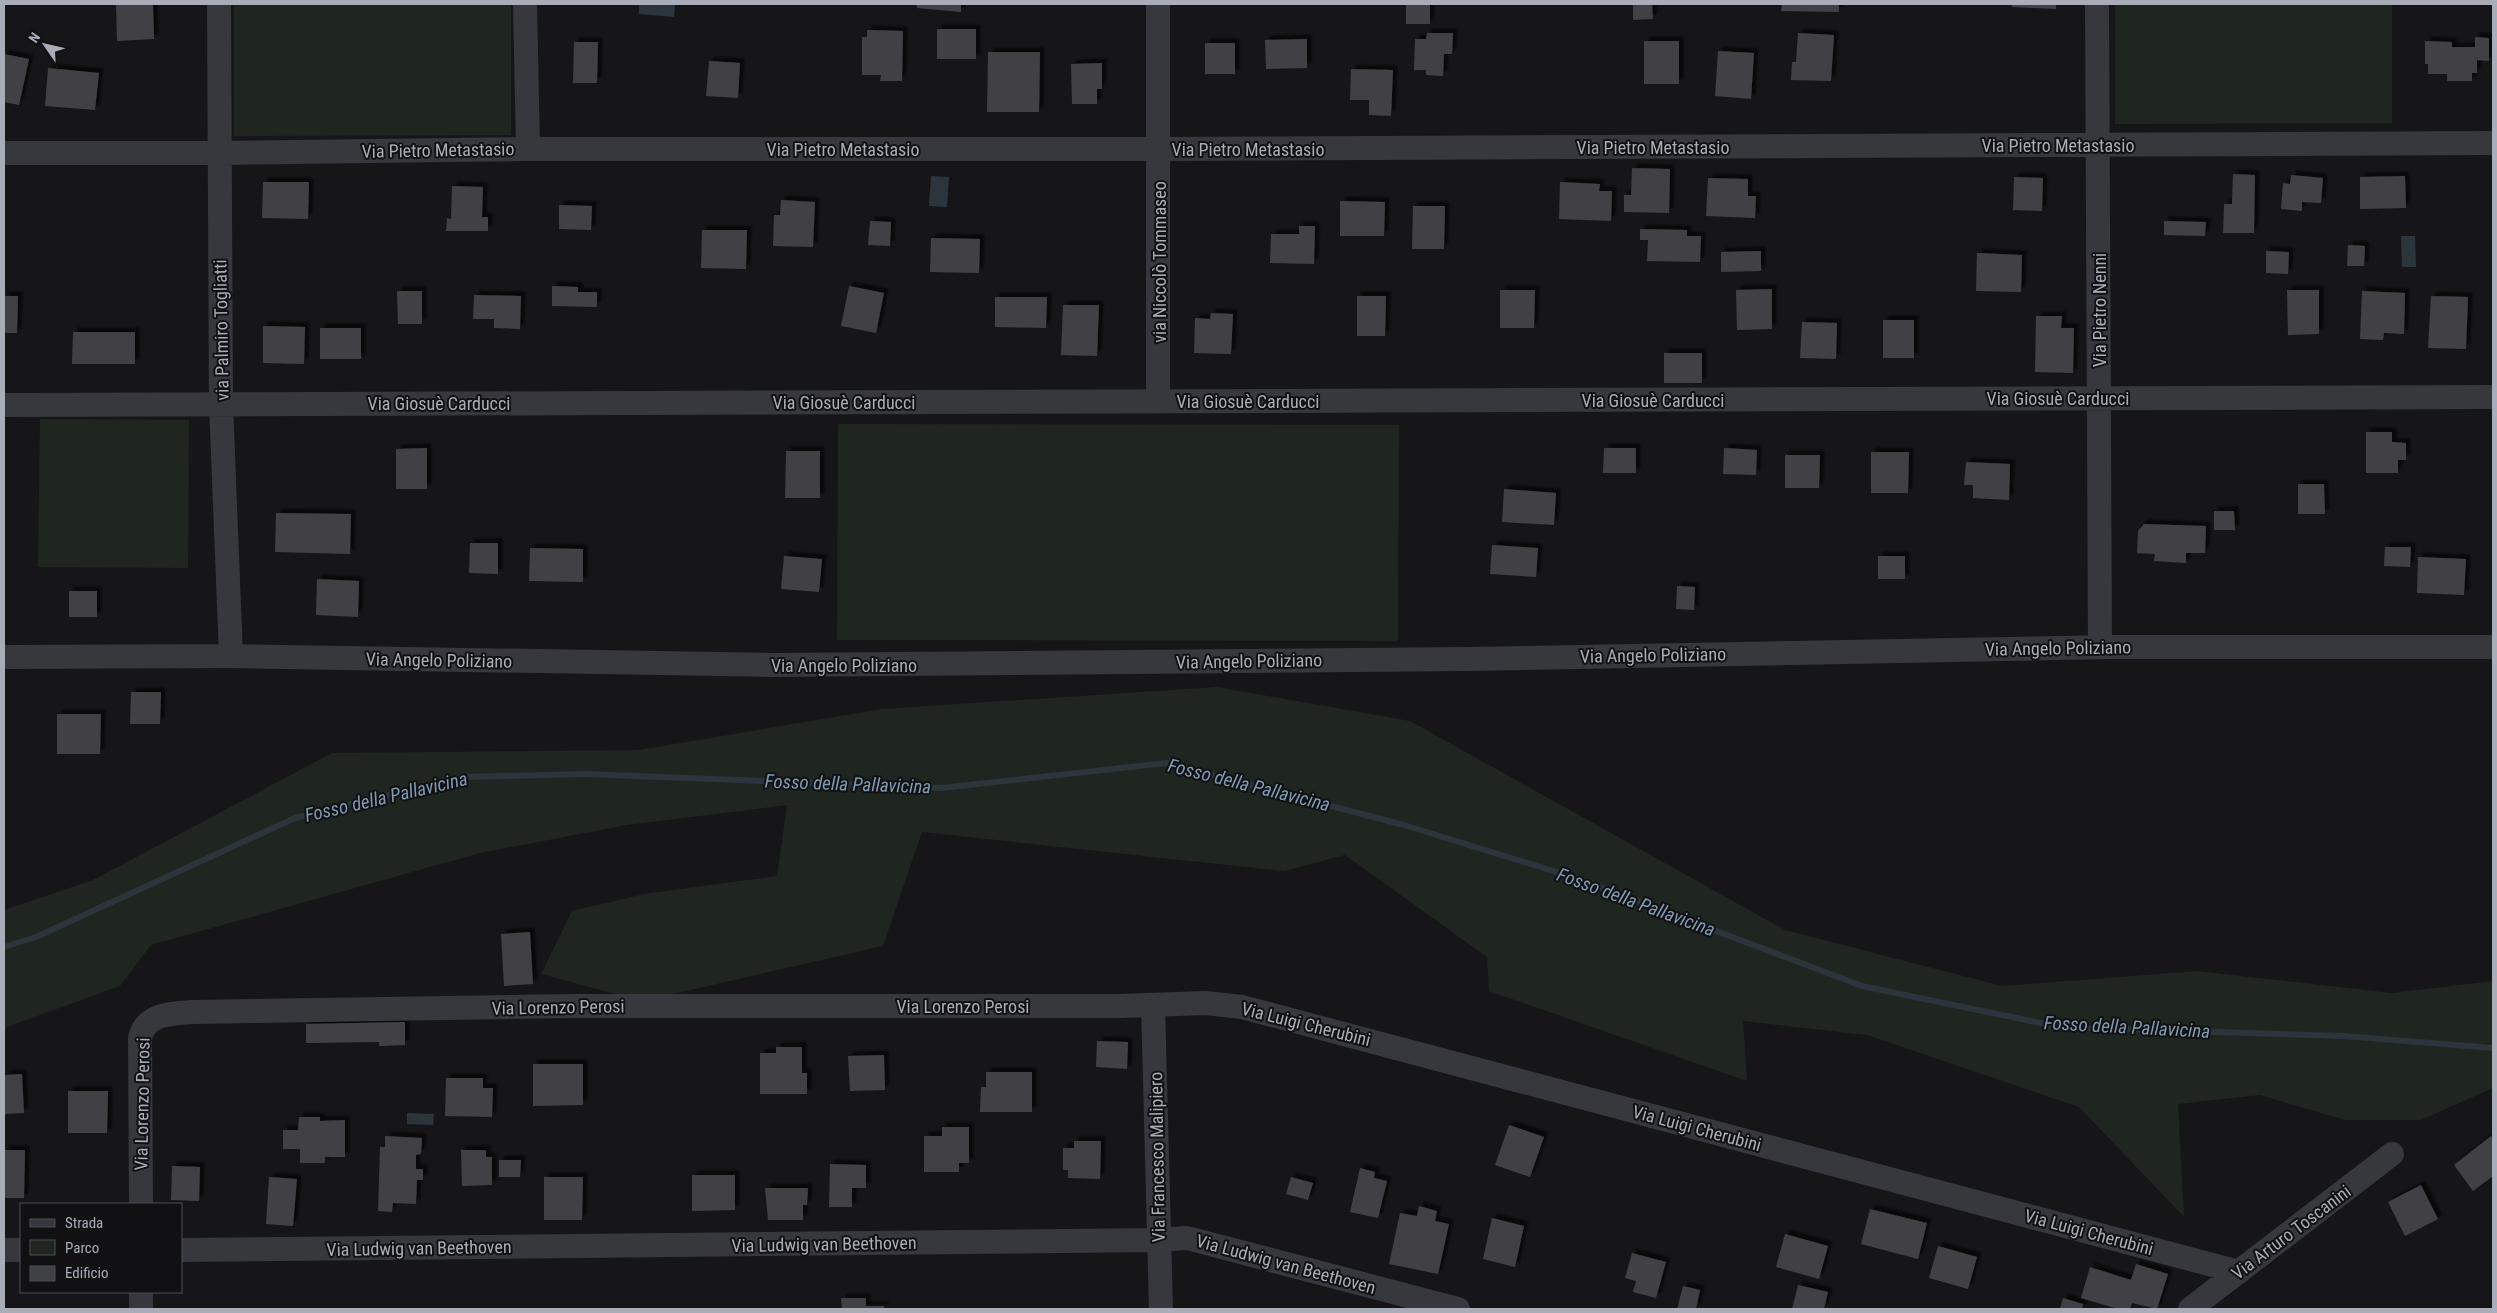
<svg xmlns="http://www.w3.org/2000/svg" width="2497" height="1313" font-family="'Roboto Condensed',sans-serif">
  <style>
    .green { fill: #1e261f }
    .water { fill: #2c353c }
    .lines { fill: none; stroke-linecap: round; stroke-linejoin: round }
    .stream { stroke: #2c353c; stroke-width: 6 }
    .building { fill: #404145; filter: url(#shadow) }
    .minor { stroke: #37383d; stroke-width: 24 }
    .labels { text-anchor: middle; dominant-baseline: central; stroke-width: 4; stroke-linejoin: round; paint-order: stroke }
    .street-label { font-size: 18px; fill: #a8adb8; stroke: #111113 }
    .water-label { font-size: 19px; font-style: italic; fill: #7f9bb3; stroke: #111113 }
  </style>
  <defs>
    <filter id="shadow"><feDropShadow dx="4.5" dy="-4.5" stdDeviation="1" flood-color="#0009"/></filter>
  </defs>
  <rect width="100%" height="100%" fill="#161618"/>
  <!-- green -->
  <path class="green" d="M234,4h277v131l-277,1z
    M2115,4h277v119l-277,1z
    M40,419l149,1 -1,148 -150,-1z
    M838,424l561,1 -1,216 -561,-1z
    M1217,687l193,34 375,209 217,56 195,-15 195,22 101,-12v107l-72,32h-76l-85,-25 -82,9 6,113 -105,-110 -212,-72 -124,-14 4,60 -258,-90 -2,-34 -142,-102 -61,16 -362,-39 -39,114 -241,55 -101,-27 31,-63 72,-17 133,-18 10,-71 -160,20 -147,28 -329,92 -31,41 -113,41 -3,4v-121l89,-30 239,-127 307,-3 244,-41z"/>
  <!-- water -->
  <path class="water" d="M639,4h36l-1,13 -35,-3z
    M931,176l18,1 -2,30 -18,-1z
    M2401,236h14l1,31h-14z
    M407,1113l27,1 -1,11 -26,-1z"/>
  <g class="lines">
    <!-- stream -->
    <path class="stream" d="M4,947l32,-10 259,-119 167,-41 123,-3 357,14 224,-25 238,62 169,52 289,109 198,41 284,9 149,12"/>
  </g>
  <!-- building -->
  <path class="building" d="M116,4h37l1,35 -37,2z
    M917,4h44v8l-44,-4z
    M1406,4h24v20h-24z
    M1633,4h19l1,15 -20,1z
    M1782,4h57v8l-58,-1z
    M2012,4h44v5l-44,-2z
    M937,29h39v30h-39z
    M867,30l36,1 -1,50h-22l1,-6h-19v-38h5z
    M1427,33h26l-1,21h-8l-1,22 -17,-1v-5h-12l1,-31h11z
    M1798,33l36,2 -3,46 -40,-1 1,-18h4z
    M2475,37l14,1v23l-12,-1v13h-5v8h-25v-7h-19v-10h-3v-23l27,1v5h23z
    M1307,39v29l-41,1 -1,-29z
    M1644,41h35v43h-35z
    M574,42h24l-1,41h-24z
    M1205,43h30v31h-30z
    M1718,51l36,2 -3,46 -36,-3z
    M988,52h52l-1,60h-52z
    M4,54l25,5 -10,46 -15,-3z
    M709,61l31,2 -2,35 -32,-2z
    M1102,63v26h-5v15h-25l-1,-40z
    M48,68l51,5 -4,37 -50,-4z
    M1351,69l42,1 -2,46 -22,-1v-15h-19z
    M1632,168l38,1 -1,44 -45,-1v-17h7z
    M2233,174l22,1 -1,58h-31l1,-29h8z
    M2291,175l32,3 -2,25 -19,-1v9l-21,-2 2,-26 7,1z
    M2405,176l1,32 -46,1v-32z
    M2014,177l29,1 -1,33 -29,-1z
    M1708,178l40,1v17h8l-1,22 -49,-2z
    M263,182h46l-1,37 -46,-1z
    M1560,182l40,2 -1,7h13l-1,30 -52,-2z
    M452,186l31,1 -1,30h6v14h-42l1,-13 4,1z
    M781,200l34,2 -2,45 -40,-1 1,-31h6z
    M1340,201l45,1 -1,34h-44z
    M559,205l33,1 -1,24 -32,-1z
    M1413,206h32l-1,43h-32z
    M870,221l21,1 -1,24 -22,-1z
    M2164,221l42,1 -1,14 -41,-1z
    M1299,226h16l-1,38 -44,-1 1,-29h28z
    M1640,229l47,1v6h14l-1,26 -53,-1 1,-21h-8z
    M702,230h45l-1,39 -45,-1z
    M931,238l49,1 -1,34 -49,-1z
    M2348,245l17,1 -1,20h-17z
    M1761,251v20l-40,1v-20z
    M2266,251l23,1 -1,22 -22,-1z
    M1977,253l45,2 -1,37 -45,-1z
    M552,286l26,1v5h19v15l-45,-1z
    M849,286l35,7 -8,40 -35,-7z
    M1772,289v40l-35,1 -1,-40z
    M1500,290h35l-1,38h-34z
    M2287,290h32v44l-31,1z
    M397,291h25v33h-24z
    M2362,291l43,2 -1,41 -20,-1 -1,7 -23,-1z
    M474,295l47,1 -1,33 -26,-1v-9h-21z
    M4,296h14l-1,37h-13z
    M1357,296h29l-1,40h-28z
    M2431,296l37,1 -2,52 -38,-1z
    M995,297h52l-1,31 -51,-1z
    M1063,305h36l-2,51 -36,-1z
    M1211,313l22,1 -2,40 -37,-1 1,-35 15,1z
    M2036,316h26l-1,12h13l-1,45 -38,-1z
    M1883,320h31v38h-31z
    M1802,322l35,1 -1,36 -36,-1z
    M263,326l42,1 -1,37 -41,-1z
    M320,328h41v31h-41z
    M73,332h62v32h-63z
    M1664,353h38v30h-38z
    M2366,432h26v10l14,1v17h-8v13h-32z
    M427,448v41h-31v-40z
    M1604,448h32v25h-33z
    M1724,448l33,2 -1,25 -33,-1z
    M786,451h34v47h-35z
    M1871,452h38l-1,41h-37z
    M1785,455h35l-1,33h-34z
    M1966,462l44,2 -1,36 -36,-2v-13h-9z
    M2298,484h26l1,30h-27z
    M1504,489l52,4 -2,32 -52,-3z
    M2214,511h20l1,19h-21z
    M276,513l75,1 -1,40 -75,-2z
    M2144,524l62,2 -1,27h-19v10l-32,-2 1,-7 -18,-1 1,-22z
    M470,543h28v31l-29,-1z
    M1492,545l46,3 -2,29 -46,-3z
    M2385,547h26l-1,20 -26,-1z
    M530,548l53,1v33l-54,-1z
    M784,556l38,3 -3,33 -38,-3z
    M1878,556h27v23h-27z
    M2418,557l48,2 -2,36 -47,-2z
    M317,579l42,2 -1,36 -42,-2z
    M1677,586l18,1 -1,23 -18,-1z
    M69,591h28v26h-28z
    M131,692h30l-1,32h-30z
    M57,714h44l-1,40h-43z
    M530,932l3,52 -29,2 -3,-52z
    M405,1022v23l-26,1v-4l-73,1v-19z
    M1097,1041l31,1 -1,27 -31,-2z
    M776,1047h26v26h5v21h-47v-41h16z
    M884,1055l1,35 -35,1 -2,-35z
    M533,1064h50v41l-50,1z
    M986,1072h46v40h-52l1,-25h5z
    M22,1074l2,39 -20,1v-39z
    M446,1078h37v10h10l-1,29 -47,-1z
    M68,1091h40l-1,42h-39z
    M299,1117h21v4l25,-1v37h-20v6h-25v-14h-17v-19h15z
    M1509,1125l35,12 -14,40 -35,-12z
    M942,1127h27v36h-10v9h-35v-36h18z
    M385,1136l37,2 -1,16 -5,1v14h7v11h-6l-1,24 -23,-1 -1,9 -14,-1 2,-64h5z
    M2491,1136l2,3v37l-20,15 -19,-26z
    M1074,1141h27l-1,38 -32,-1v-8h-5v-22h11z
    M4,1150h21l-1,48h-20z
    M461,1150h25v7h6v28l-30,1z
    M499,1160h22l-1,17h-21z
    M830,1164l36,1v23h-14v19h-23z
    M172,1166l28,1 -1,34 -28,-1z
    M1360,1168l15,4 -1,6 13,3 -9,37 -28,-6z
    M692,1175h43v35l-43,1z
    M269,1177l28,2 -4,47 -27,-2z
    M544,1177h39l-1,43h-38z
    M1291,1177l22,6 -5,17 -22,-6z
    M2421,1185l17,34 -33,17 -17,-34z
    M765,1188h43l-1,17h-4v15h-35z
    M1419,1206l18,5 -2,10 14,3 -11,50 -49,-10 11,-51 17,3z
    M1870,1209l57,14 -9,36 -57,-15z
    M1492,1218l32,8 -9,41 -32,-8z
    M1785,1234l43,12 -9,33 -43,-12z
    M1938,1246l39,11 -9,32 -39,-11z
    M1632,1253l34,9 -10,36 -23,-6 3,-11 -11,-3z
    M2136,1264l32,10 -11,35 -25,-6 -2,6h-12l-37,-11 9,-31 41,13z
    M1798,1285l30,7 -4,17h-32z
    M1683,1286l17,4 -4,19h-19z
    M841,1298h25v8h18v3h-42z
    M2063,1298l20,6 -1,5h-22z"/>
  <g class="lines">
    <!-- minor -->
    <path class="minor" d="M219,4l2,400 10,252
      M525,4l3,145
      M1158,4v397
      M2097,4l3,643
      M4,153h214l310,-4h631l1334,-6
      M4,405l2489,-8
      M4,657l227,-1 541,9 695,-6 645,-12h381
      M1153,1005l8,304
      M141,1204l-1,-166c6,-25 31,-24 52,-26l383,-6h545l85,-3 37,4 997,265
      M4,1250h17
      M181,1250l978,-10 28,-2 271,71
      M141,1292v17
      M2190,1309l202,-155"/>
  </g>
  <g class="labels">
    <!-- street labels -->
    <g class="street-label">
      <text x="2058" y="145">Via Pietro Metastasio</text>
      <text x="1653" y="147">Via Pietro Metastasio</text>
      <text x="843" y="149">Via Pietro Metastasio</text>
      <text x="1248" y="149">Via Pietro Metastasio</text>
      <text transform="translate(438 150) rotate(-1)">Via Pietro Metastasio</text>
      <text transform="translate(1159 262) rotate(-90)">via Niccolò Tommaseo</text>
      <text transform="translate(2099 310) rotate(-90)">Via Pietro Nenni</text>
      <text transform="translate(221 330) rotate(-91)">via Palmiro Togliatti</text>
      <text x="2058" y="398">Via Giosuè Carducci</text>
      <text x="1653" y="400">Via Giosuè Carducci</text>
      <text x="1248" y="401">Via Giosuè Carducci</text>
      <text x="844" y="402">Via Giosuè Carducci</text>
      <text x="439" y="403">Via Giosuè Carducci</text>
      <text transform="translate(2058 648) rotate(-1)">Via Angelo Poliziano</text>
      <text transform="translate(1653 655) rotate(-1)">Via Angelo Poliziano</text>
      <text transform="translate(439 660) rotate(1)">Via Angelo Poliziano</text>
      <text transform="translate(1249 661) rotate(-1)">Via Angelo Poliziano</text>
      <text x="844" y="665">Via Angelo Poliziano</text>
      <text x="963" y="1006">Via Lorenzo Perosi</text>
      <text transform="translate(558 1007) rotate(-1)">Via Lorenzo Perosi</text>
      <text transform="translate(1306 1024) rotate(14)">Via Luigi Cherubini</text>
      <text transform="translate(142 1104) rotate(-89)">Via Lorenzo Perosi</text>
      <text transform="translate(1697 1128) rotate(15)">Via Luigi Cherubini</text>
      <text transform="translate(1157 1157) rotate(-91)">Via Francesco Malipiero</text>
      <text transform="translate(2089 1232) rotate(15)">Via Luigi Cherubini</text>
      <text transform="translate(2291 1232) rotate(-37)">Via Arturo Toscanini</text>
      <text transform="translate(824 1244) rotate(-1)">Via Ludwig van Beethoven</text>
      <text transform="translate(419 1248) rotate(-1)">Via Ludwig van Beethoven</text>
      <text transform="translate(1286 1264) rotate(15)">Via Ludwig van Beethoven</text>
    </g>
    <!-- water labels -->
    <g class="water-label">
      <text transform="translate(848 784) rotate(2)">Fosso della Pallavicina</text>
      <text transform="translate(1249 785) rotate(14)">Fosso della Pallavicina</text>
      <text transform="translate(386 797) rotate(-13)">Fosso della Pallavicina</text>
      <text transform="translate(1636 902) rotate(20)">Fosso della Pallavicina</text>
      <text transform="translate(2127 1027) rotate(3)">Fosso della Pallavicina</text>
    </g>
  </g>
  <!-- border -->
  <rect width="2497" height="1313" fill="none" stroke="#a8adb8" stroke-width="10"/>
  <!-- legend -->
  <rect x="20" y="1203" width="162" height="90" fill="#111113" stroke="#4d4f55"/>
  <rect x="30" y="1219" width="25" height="8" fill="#37383d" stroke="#4d4f55"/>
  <text x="65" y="1228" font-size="15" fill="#a8adb8">Strada</text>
  <rect x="30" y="1240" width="25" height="15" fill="#1e261f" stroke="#4d4f55"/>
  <text x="65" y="1253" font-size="15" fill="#a8adb8">Parco</text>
  <rect x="30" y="1266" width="25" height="15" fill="#404145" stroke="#4d4f55"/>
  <text x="65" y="1278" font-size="15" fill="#a8adb8">Edificio</text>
  <!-- north arrow -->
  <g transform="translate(45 45) rotate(304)" stroke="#111113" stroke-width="4" paint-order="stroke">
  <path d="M0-4L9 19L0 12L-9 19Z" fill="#a8adb8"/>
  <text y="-8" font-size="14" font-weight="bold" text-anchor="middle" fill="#a8adb8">N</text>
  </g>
</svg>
